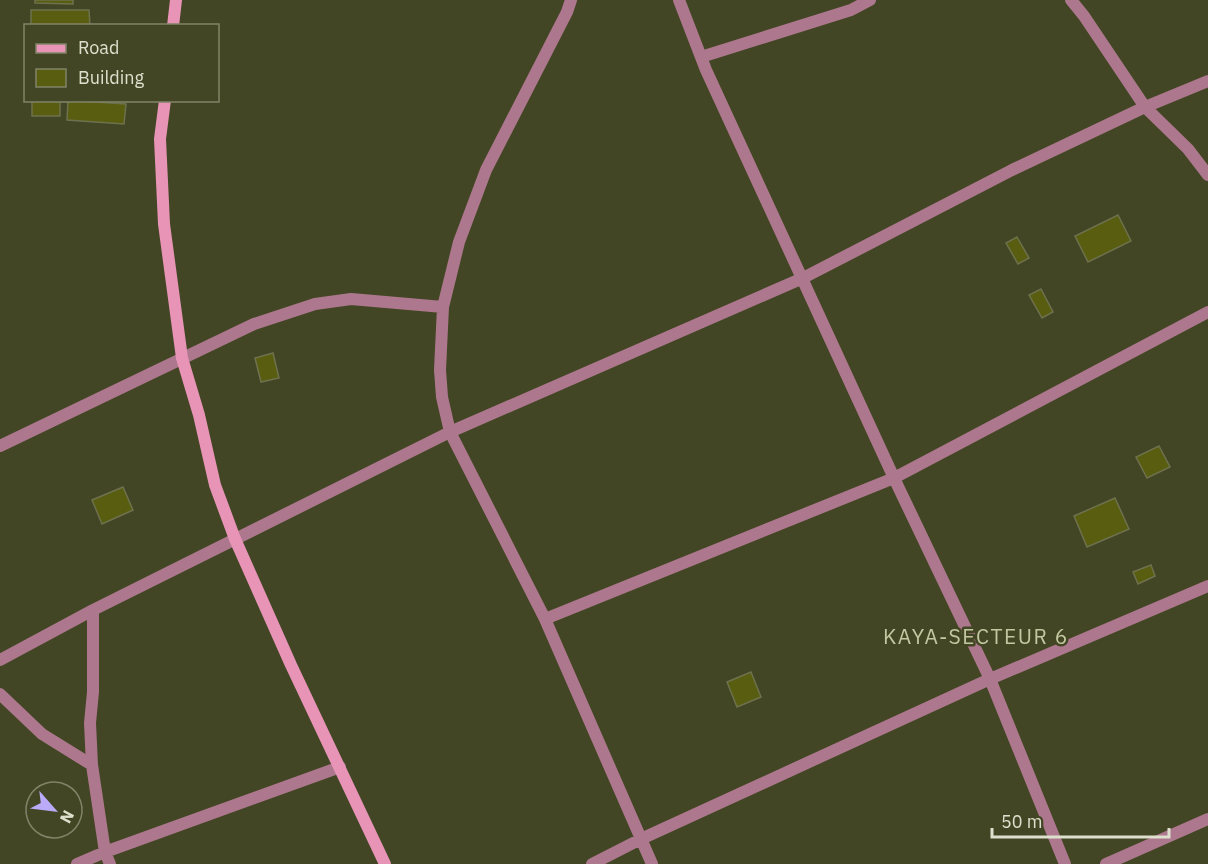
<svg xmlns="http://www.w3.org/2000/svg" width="1208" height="864" font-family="'IBM Plex Sans',sans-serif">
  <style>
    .building { fill: #595d0f; stroke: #6e714e; stroke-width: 1.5 }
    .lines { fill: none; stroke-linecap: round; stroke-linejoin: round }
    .street { stroke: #ad788e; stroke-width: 12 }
    .secondary { stroke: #e794b7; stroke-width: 12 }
    .labels { text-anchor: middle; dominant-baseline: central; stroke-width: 5; stroke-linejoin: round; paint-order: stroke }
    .neighbourhood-label { font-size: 21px; letter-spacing: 1.5px; fill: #c3c8a1; stroke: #434624 }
  </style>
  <rect width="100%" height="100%" fill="#434624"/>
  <!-- building -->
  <path class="building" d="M35,0h38v4l-38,-1z
    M31,10h58l1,16 -59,-1z
    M32,100h28v16h-28z
    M68,100l58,4 -2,20 -57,-4z
    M1118,215l13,26 -43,21 -13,-26z
    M1017,237l12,21 -11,6 -12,-21z
    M1041,289l12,23 -11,6 -13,-23z
    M273,353l6,25 -18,4 -6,-24z
    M1159,446l11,21 -23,11 -11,-21z
    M123,487l10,23 -31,14 -10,-24z
    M1115,498l14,31 -42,18 -13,-31z
    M1151,565l4,11 -17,8 -5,-12z
    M751,672l10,25 -24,10 -10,-25z"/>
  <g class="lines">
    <!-- street -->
    <path class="street" d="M571,0l-4,12 -81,158 -27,72 -16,65 -3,63 2,27 8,35 95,187 107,245
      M679,0l27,70 188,408 96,201 75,185
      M1071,0l13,16 61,91 43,42 20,26
      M701,57l150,-47 19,-10
      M0,446l254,-122 61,-20 36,-5 92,8
      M93,610v82l-3,31 2,42 13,87 5,12
      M545,619l349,-141 314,-166
      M0,660l93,-50 357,-178 353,-154 209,-108 133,-63 63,-26
      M0,694l42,40 50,31
      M77,864l28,-12 235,-85
      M592,864l49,-25 349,-160 218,-93
      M1106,864l102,-45"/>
    <!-- secondary -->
    <path class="secondary" d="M173,26l3,-26
      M165,100l-5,39 4,85 18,134 17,57 16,70 20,54 56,126 94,199"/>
  </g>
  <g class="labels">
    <!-- neighbourhood labels -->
    <g class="neighbourhood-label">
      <text x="976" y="636">KAYA-SECTEUR 6</text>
    </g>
  </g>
  <!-- legend -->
  <rect x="24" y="24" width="195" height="78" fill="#434624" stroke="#818468" stroke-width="1.5"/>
  <rect x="36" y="44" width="30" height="9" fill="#e794b7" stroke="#818468" stroke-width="1.5"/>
  <text x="78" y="54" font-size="18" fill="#dee0cd">Road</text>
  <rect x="36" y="69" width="30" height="18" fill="#595d0f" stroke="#818468" stroke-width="1.5"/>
  <text x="78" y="84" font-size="18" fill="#dee0cd">Building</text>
  <!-- north arrow -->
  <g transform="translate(54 810) rotate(118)"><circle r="28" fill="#434624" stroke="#818468" stroke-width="1.5"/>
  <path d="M0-4.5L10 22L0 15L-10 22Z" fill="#baaaf7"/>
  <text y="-9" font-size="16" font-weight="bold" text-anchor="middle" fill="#dee0cd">N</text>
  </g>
  <!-- scale -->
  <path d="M992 828v9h177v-9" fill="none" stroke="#dee0cd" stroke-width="3"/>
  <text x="1001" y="828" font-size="18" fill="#dee0cd" stroke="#434624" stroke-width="4.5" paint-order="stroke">50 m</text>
</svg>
